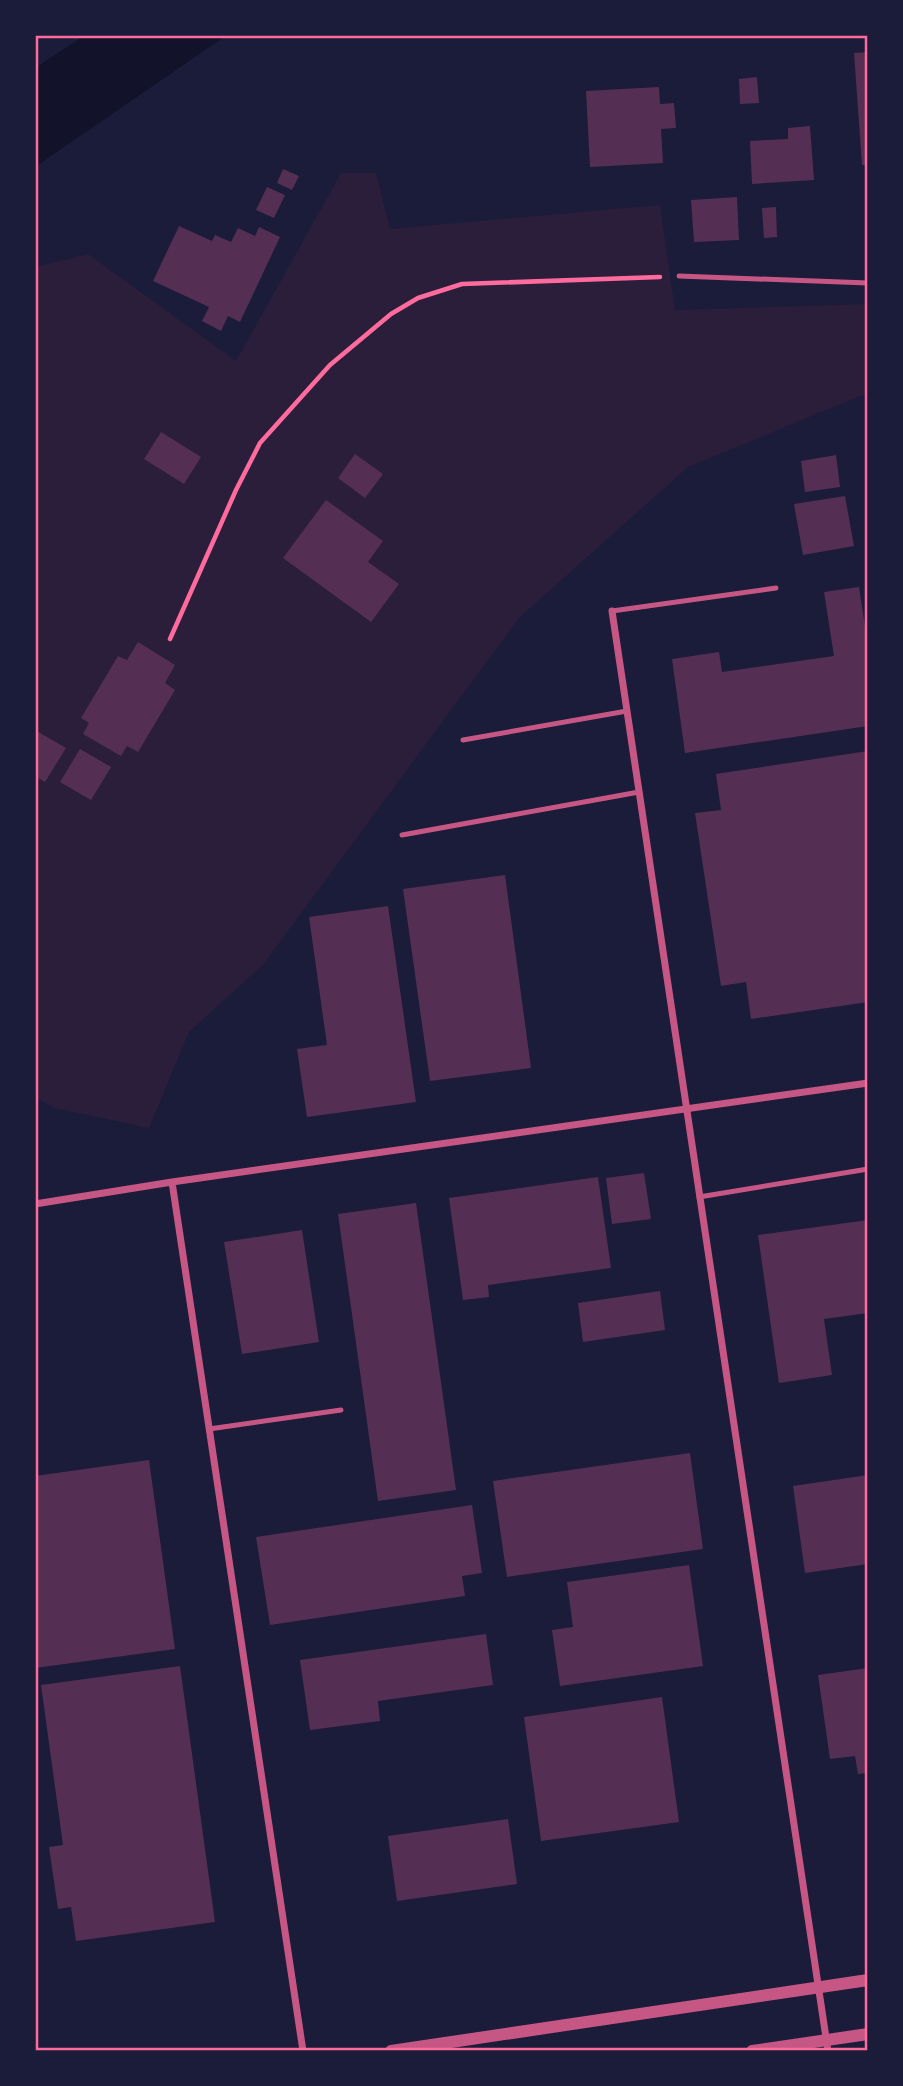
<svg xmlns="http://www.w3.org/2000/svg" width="903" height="2086" font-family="Manrope,sans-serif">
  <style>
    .green { fill: #2a1e3b }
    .water { fill: #12122b }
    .building { fill: #542f53 }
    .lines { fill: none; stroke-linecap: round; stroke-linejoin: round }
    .path { stroke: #ff6b9d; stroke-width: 4.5 }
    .service { stroke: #c65784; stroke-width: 5 }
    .minor { stroke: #c65784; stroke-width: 7 }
    .tertiary { stroke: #c65784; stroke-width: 12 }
    .neatline { fill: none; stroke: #ff6b9d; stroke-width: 2.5 }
  </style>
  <rect width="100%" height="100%" fill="#1b1b3a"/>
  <!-- green -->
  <path class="green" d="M341,173h35l14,56 270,-24 15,105 193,-6v89l-180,74 -169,151 -256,347 -74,67 -40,96 -95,-20 -19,-11v-830l53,-13 148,107z"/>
  <!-- water -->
  <path class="water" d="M85,35h142l-192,132v-99z"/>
  <!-- building -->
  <path class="building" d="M868,52v113h-6l-8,-112z
    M757,77l2,26 -19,1 -1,-25z
    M659,87l1,17 14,-1 2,25 -15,1 2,34 -73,4 -4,-76z
    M810,126l4,54 -62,4 -2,-43 38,-2v-11z
    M283,169l16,7 -7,14 -15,-7z
    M267,187l18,8 -11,23 -18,-8z
    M737,197l2,43 -45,2 -3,-42z
    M776,207l1,30 -13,1 -2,-30z
    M179,226l33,15 3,-6 16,7 7,-14 17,8 4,-9 21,10 -40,85 -12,-6 -7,15 -19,-10 7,-14 -56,-26z
    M161,432l40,25 -17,27 -40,-25z
    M355,454l28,20 -18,24 -27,-20z
    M836,455l4,32 -35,5 -4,-31z
    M845,496l9,50 -51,9 -9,-51z
    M326,500l57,41 -15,21 31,22 -28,38 -88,-64z
    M859,587l9,59v80l-183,27 -13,-94 47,-7 3,20 112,-16 -10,-64z
    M138,642l37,23 -10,18 10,7 -37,62 -11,-6 -6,10 -38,-22 6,-11 -8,-5 37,-62 9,4z
    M35,730l31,18 -21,34 -10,-6z
    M80,749l31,18 -20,33 -31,-18z
    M868,751v251l-117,17 -5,-37 -25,4 -26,-173 26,-3 -5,-36z
    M505,875l26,193 -101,13 -27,-192z
    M388,906l28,196 -109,15 -10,-68 30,-4 -18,-128z
    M644,1173l7,46 -39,5 -6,-46z
    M598,1177l13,91 -123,17 1,12 -26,3 -14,-102z
    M416,1203l40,287 -78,11 -40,-287z
    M868,1220v93l-44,6 8,56 -53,8 -21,-148z
    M302,1230l17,112 -77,12 -18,-112z
    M660,1291l5,39 -82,12 -5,-39z
    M690,1453l13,96 -196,28 -14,-96z
    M149,1460l26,189 -140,19v-192z
    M868,1475v89l-63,9 -12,-87z
    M472,1505l10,68 -20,3 3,20 -195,29 -14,-88z
    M689,1565l14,101 -143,20 -8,-56 21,-3 -6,-45z
    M486,1634l7,51 -115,16 2,20 -70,9 -10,-70z
    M180,1666l35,256 -139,19 -5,-34 -13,2 -9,-62 14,-2 -22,-160z
    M868,1668v105l-10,1 -3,-18 -25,3 -12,-84z
    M662,1697l17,125 -138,19 -17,-124z
    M508,1819l9,65 -120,17 -9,-65z"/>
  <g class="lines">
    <!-- path -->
    <path class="path" d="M170,639l66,-149 24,-47 70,-78 61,-51 27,-16 44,-14 198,-7"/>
    <!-- service -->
    <path class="service" d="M679,276l189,7
      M612,611l164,-23
      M463,740l164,-29
      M402,835l237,-43
      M699,1197l169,-28
      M209,1429l132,-19"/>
    <!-- minor -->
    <path class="minor" d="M612,611l216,1440
      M172,1182l131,869
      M35,1204l137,-22 696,-99"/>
    <!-- tertiary -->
    <path class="tertiary" d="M391,2051l477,-71
      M752,2051l116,-17"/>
  </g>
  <!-- border -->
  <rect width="903" height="2086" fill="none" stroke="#1b1b3a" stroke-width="74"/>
  <rect x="37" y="37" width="829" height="2012" class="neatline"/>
</svg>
